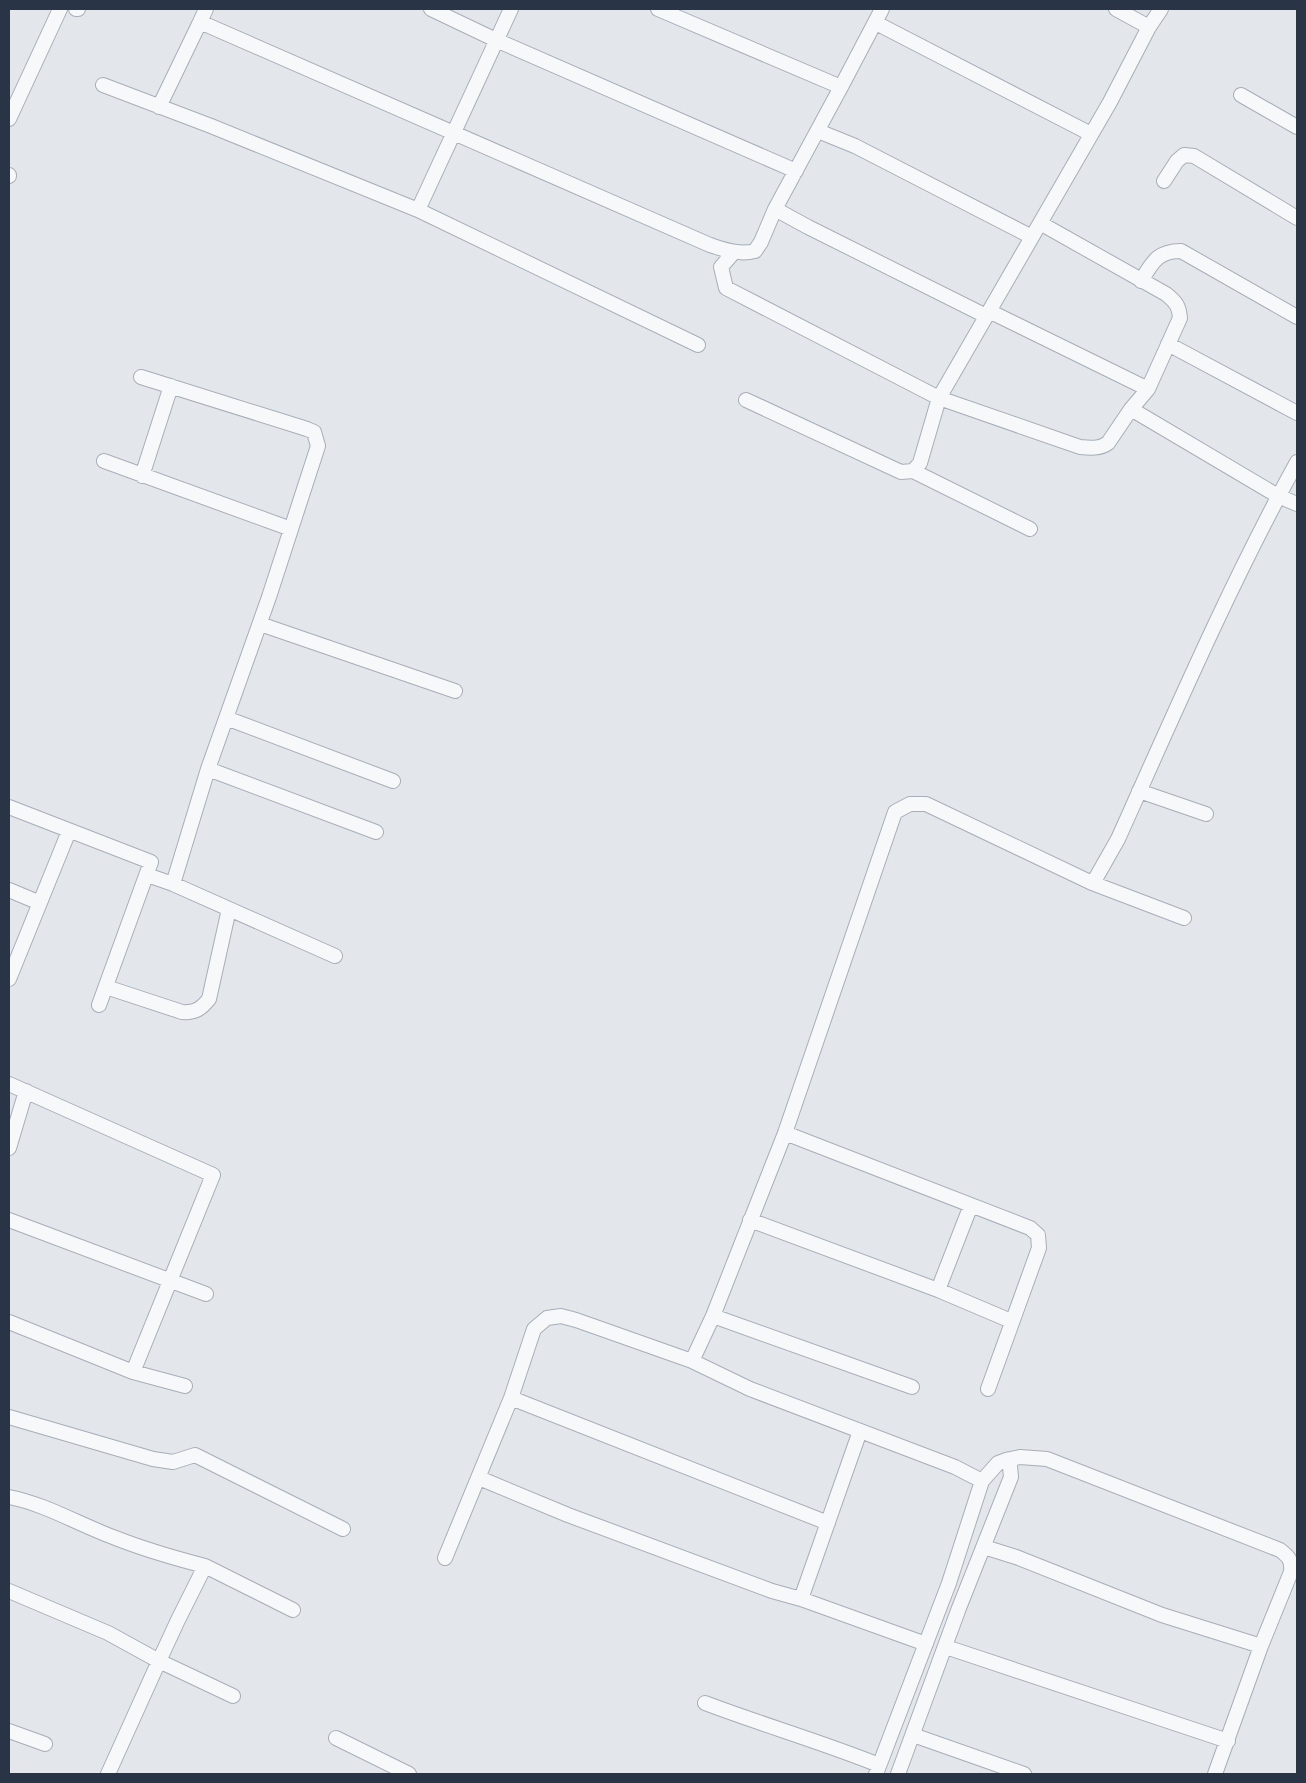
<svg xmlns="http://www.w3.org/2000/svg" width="1306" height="1783" font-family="Helvetica,sans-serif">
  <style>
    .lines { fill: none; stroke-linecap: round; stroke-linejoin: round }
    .street-casing { stroke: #a7aeb7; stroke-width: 16 }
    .street { stroke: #f7f8fa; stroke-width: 14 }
  </style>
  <rect width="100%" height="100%" fill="#e3e7ec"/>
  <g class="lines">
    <defs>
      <path id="street" d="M76,9h2
        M206,9l-6,13 510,223c16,5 29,10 45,6l6,-9 14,-33 66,-122 41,-78
        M431,9l65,31 300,131
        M658,9l183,78
        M1116,9l33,18
        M876,23l215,111
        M103,85l108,41 207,84 280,135
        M1241,95l56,32
        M159,107l41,-85
        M9,119l51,-110
        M818,131l37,15 177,91
        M9,175v1
        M1164,181l13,-20 7,-6 10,1 103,62
        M775,209l33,18 178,89
        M418,210l93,-201
        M734,252l-13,15 5,21 213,110 171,-296 39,-75 12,-18
        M1141,281c11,-18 16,-30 40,-30l116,66
        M989,311l159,78
        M1168,344l129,69
        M141,377l166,52 7,3 4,14 -49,151 -61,172 -35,115
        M746,400l155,72 12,-1 7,-8 19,-65 141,49c10,1 20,2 28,-4l23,-34 17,-20 32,-71c-1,-12 -4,-16 -14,-24l-126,-71
        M1131,409l147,87 19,8
        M104,461l187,68
        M913,471l117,58
        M142,476l29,-90
        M260,624l195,67
        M226,718l167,63
        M208,769l168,63
        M1139,791l67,23
        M9,807l142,55 -52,143
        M147,875l26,9 162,72
        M1092,883l92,35
        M9,890l31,13
        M9,979l60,-148
        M106,987l76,25c13,1 19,-3 27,-13l20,-90
        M9,1084l204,91 -80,197
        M785,1133l245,95 8,7 1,13 -51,141
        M9,1148l17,-57
        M9,1220l197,74
        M750,1220l188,70 73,31
        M938,1290l33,-85
        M713,1316l199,71
        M9,1322l124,50 52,14
        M511,1398l317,125
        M9,1417l144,42 20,3 22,-7 148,74
        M1006,1460l14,-3 27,2 233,91c9,7 12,10 11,22l-30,74 -46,128
        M479,1478l89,37 204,76 29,8 125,45
        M982,1481l-27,-14 -205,-78 -58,-28 21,-45 72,-183 110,-321 15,-8h16l166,79 5,-7 21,-37c57,-127 112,-255 179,-377
        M9,1497c36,7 69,27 104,40 30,12 61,21 92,29l-27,54 -19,41 -51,-28 -99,-42
        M984,1547l32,10 146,58 99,31
        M445,1558l66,-160 23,-69 13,-11 14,-2 15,4 116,41
        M205,1566l88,44
        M801,1599l59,-168
        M946,1647l282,94
        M705,1703c58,22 117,39 174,62
        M9,1731l36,13
        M913,1735l111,39
        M336,1738l73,36
        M108,1774l51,-113 74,35
        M876,1774l73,-191 33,-102 16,-18 8,-3 4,6 1,11 -52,131 -61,166"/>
    </defs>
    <!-- street casing -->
    <use href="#street" class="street-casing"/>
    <!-- street -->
    <use href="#street" class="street"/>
  </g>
  <!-- border -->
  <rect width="1306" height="1783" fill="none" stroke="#293546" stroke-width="20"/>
</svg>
